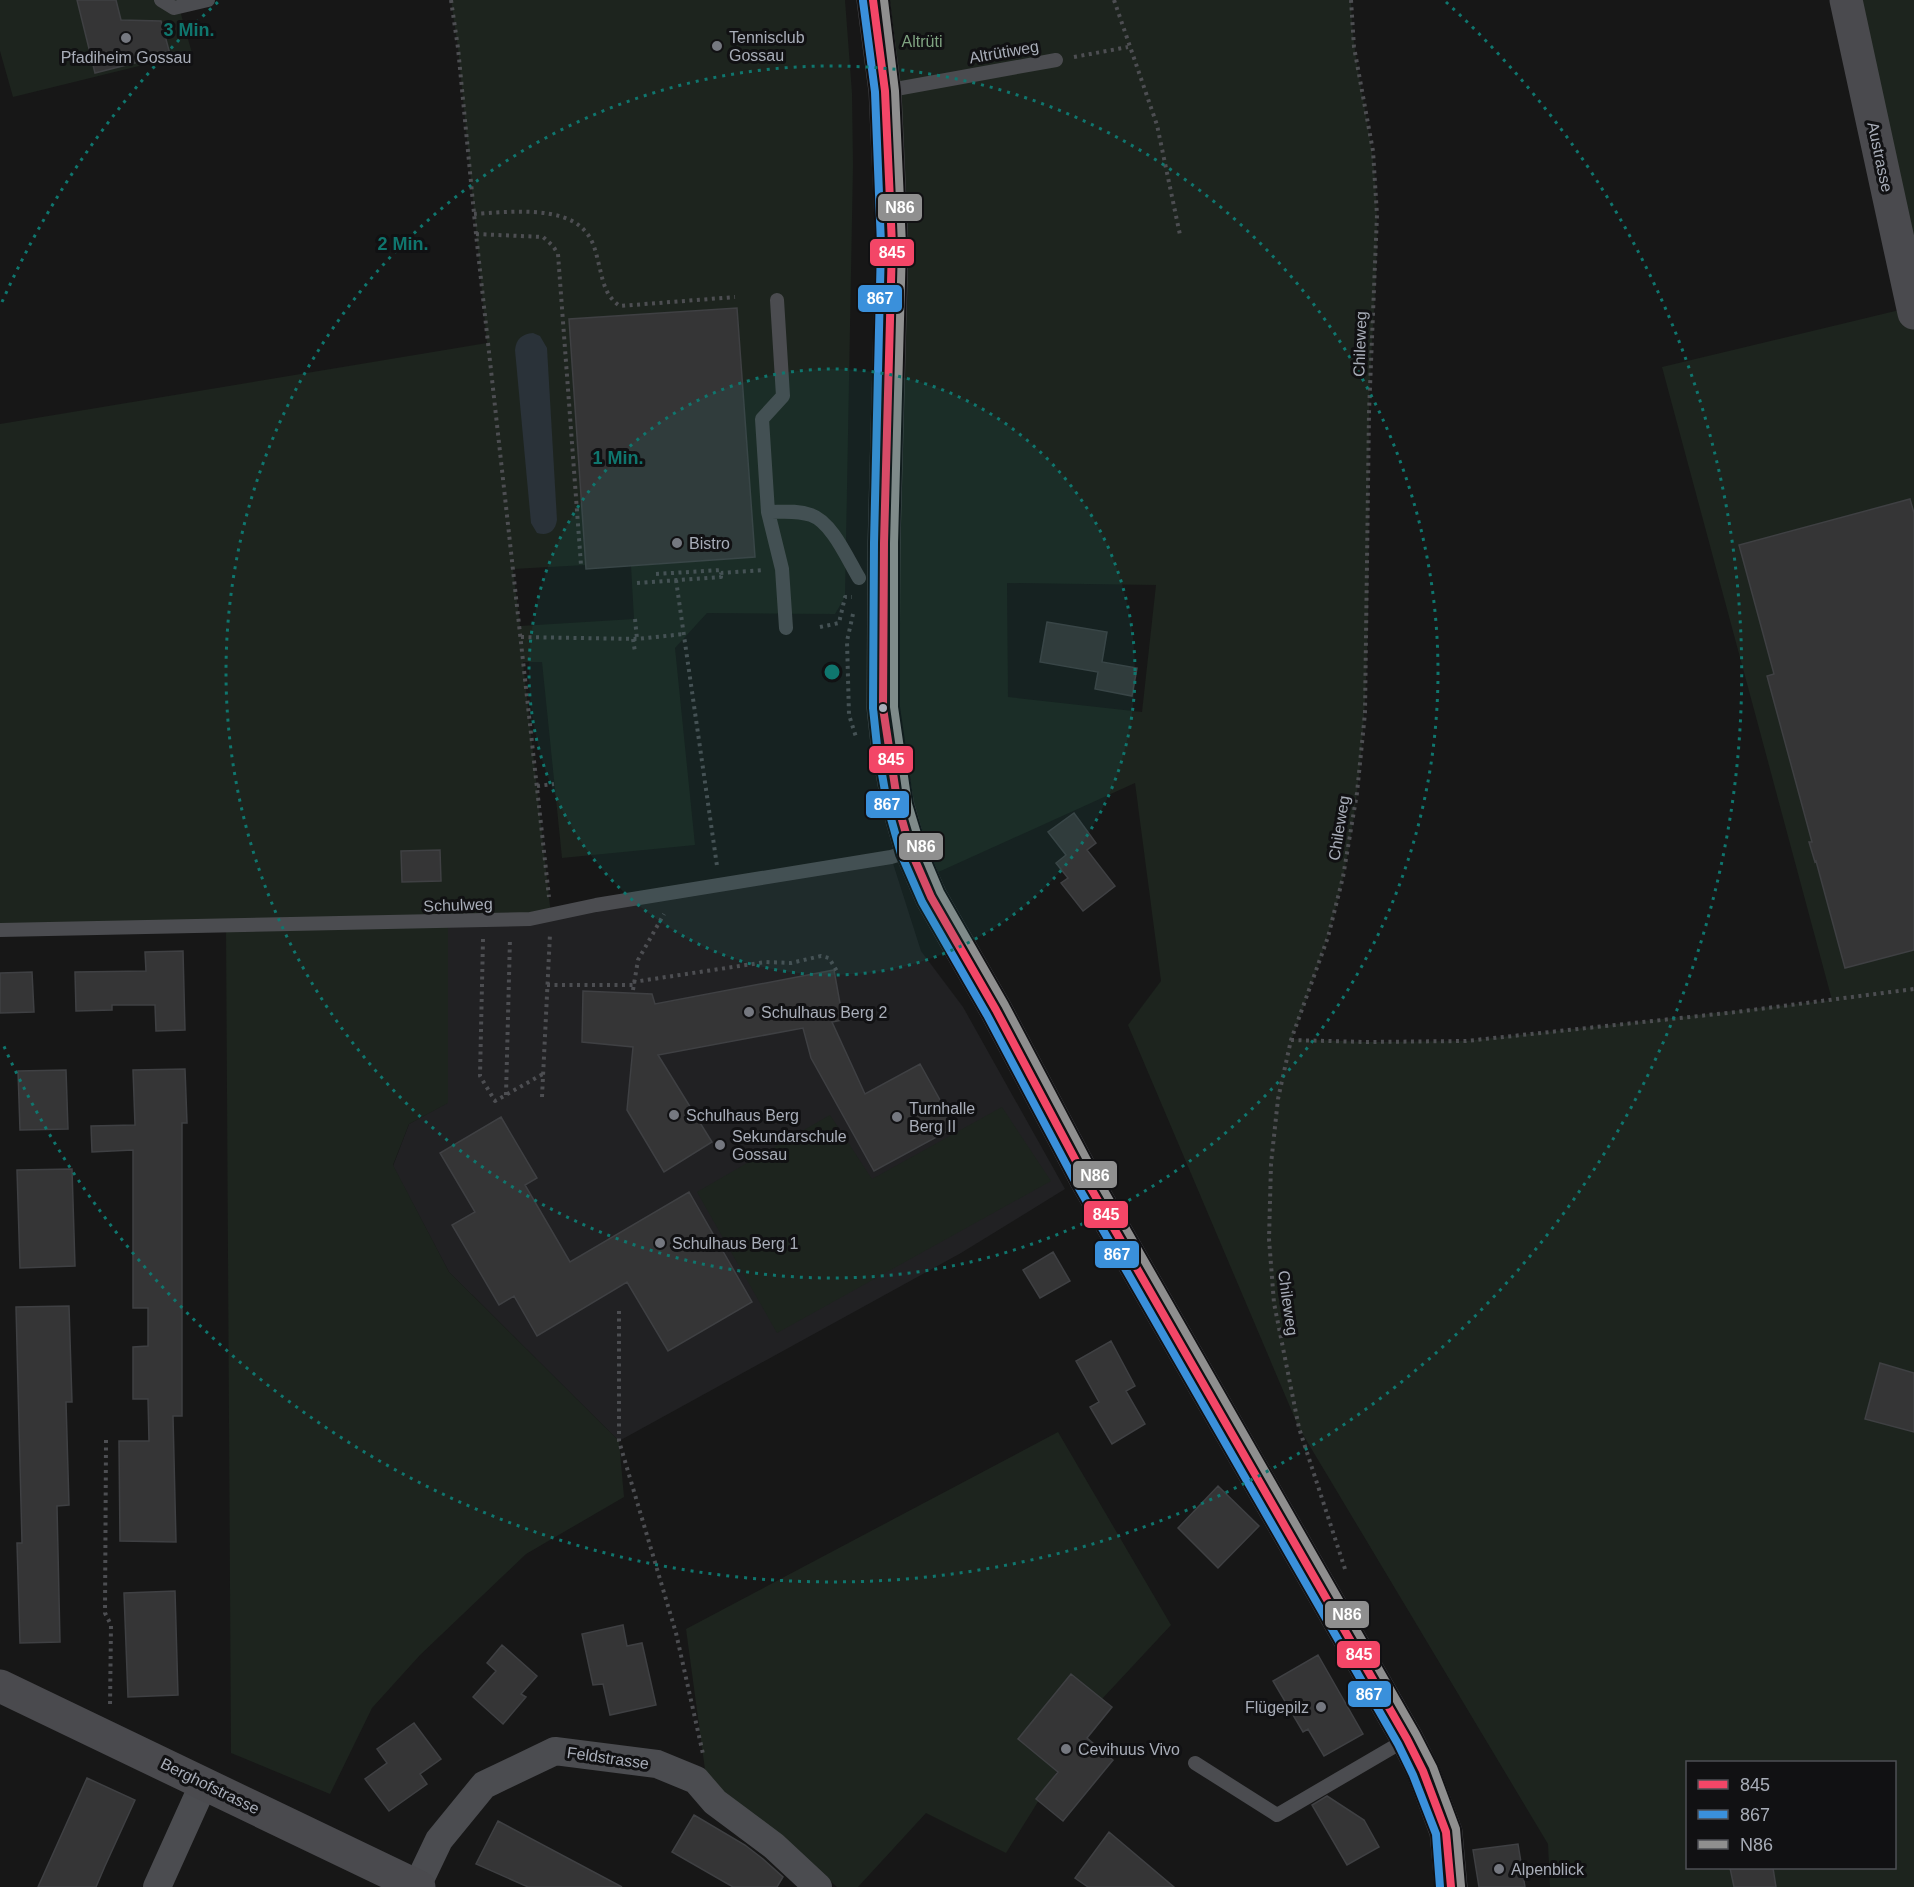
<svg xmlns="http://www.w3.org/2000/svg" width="1914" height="1887" font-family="Helvetica,sans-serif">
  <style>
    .built { fill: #212123 }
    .green { fill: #1d241e; fill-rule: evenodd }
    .water { fill: #2a3239 }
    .building { fill: #353536; stroke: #3f4043; stroke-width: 1.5 }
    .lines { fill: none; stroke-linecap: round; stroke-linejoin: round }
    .path { stroke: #4d4e52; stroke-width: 4; stroke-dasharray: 3 4.5; stroke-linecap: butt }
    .lane { stroke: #4b4c50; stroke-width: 14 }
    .street { stroke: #4b4c50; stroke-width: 28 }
    .secondary { stroke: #4a4a4e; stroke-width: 33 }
    .bus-1-casing { stroke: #111113; stroke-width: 12 }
    .bus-2-casing { stroke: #111113; stroke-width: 12 }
    .bus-3-casing { stroke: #111113; stroke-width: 12 }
    .bus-1 { stroke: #f34667; stroke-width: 8 }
    .bus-2 { stroke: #3a90db; stroke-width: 8 }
    .bus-3 { stroke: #8f8f8f; stroke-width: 8 }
    .ring { fill: none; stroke: #0f766e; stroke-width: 3; stroke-dasharray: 3 6 }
    .poi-dot { fill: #757880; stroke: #111113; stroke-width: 2 }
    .bus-dot { fill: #a8adb8; stroke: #111113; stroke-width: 2 }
    .labels { text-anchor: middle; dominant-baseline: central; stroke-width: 6; stroke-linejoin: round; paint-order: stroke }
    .poi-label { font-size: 16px; fill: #a8adb8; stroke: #111113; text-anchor: start }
    .park-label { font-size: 16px; fill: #7fa381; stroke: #111113 }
    .street-label { font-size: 16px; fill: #a8adb8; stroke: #111113 }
    .centre { fill: #0f766e; stroke: #111113; stroke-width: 3 }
    .ring-label { font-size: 18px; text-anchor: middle; font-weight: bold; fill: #0f766e; stroke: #111113; stroke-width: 6; stroke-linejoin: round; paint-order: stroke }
    .line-badge { stroke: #111113; stroke-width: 2 }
    .badge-label { font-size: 16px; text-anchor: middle; font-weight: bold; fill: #fff }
  </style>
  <rect width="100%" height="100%" fill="#171717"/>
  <!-- built -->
  <path class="built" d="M891,857l30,94 42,56 102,182 -104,64 -342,188 -170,-169 -56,-106 16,-42 38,-21 1,-181 82,-3z"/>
  <!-- green -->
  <path class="green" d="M0,0h177l15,53 -179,44 -13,-46z
    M451,0h394l7,93 1,72 -8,432 -10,17 -128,-1 -32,35 20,197 -133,13 -20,-196h-19l28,253 -103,7v181l-39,21 -16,41 56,107 170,169 5,56 -98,57 -106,101 -48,53 -42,86 -99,-41 -5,-826 -226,3v-506l487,-81 -29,-295zM737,308l18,249 -124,9 3,53 -114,7 -7,-57 73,-4 -17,-246z
    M873,0h478c1,66 22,128 25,193 4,74 -6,148 -7,222 -2,154 6,311 -26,463 -12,56 -32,108 -51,161l74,3 100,-1 366,-41 -170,-633 250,-60 -66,-307h68v1887h-364l-2,-43 -249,-416 -171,-403 33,-44 -26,-198 -212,96 -25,-73zM1007,583l149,2 -14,127 -134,-15zM1688,1762h206v106h-206z
    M1002,1107l49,74 -274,152 -80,-141 133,-77 42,64z
    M1058,1432l113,193 -69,74 -96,154 -80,-40 -68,74h-21l-66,-58 -65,-52 -20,-148z"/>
  <!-- water -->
  <path class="water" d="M533,333l7,3 7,12 10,172c-2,12 -9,16 -20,13l-6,-10 -16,-173c1,-11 7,-16 18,-17z"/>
  <!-- building -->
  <path class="building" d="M77,0h39l5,20 40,1 9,33 -75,19z
    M737,308l18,249 -169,12 -17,-250z
    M1910,499l4,14v437l-69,18 -29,-107 -1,1 -6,-20h3l-45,-166 7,-2 -35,-129z
    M1047,622l60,10 -5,30 35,6 -5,28 -37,-7 3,-17 -58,-10z
    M1074,813l22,30 -9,7 28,36 -32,25 -22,-28 7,-5 -12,-15 10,-8 -18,-23z
    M440,850l1,31 -39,1 -1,-31z
    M183,951l2,79 -29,1 -1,-26h-43v5l-36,1 -1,-39 71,-1 -1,-19z
    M834,970l9,50 -11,2 33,72 55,-30 35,63 -81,44 -63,-113 -8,-30 -145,27 54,87 -48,30 -37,-62 6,-63 -51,-5 1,-51 69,3 3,10z
    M32,972l2,40 -34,1v-40z
    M185,1069l2,54h-5v293h-9l3,126 -56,-1 -1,-100h30l-1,-42h-15v-52l15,-1v-38h-15v-158l-41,2 -1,-26 44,-1 -2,-55z
    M66,1070l2,59 -48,1 -2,-59z
    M501,1117l36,61 -12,7 45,77 119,-70 63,110 -84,49 -41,-69 -90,54 -23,-40 -15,9 -47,-80 23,-13 -35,-59z
    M72,1169l3,97 -55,2 -3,-98z
    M1053,1252l17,29 -30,17 -17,-28z
    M69,1306l3,96h-6l3,103 -12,1 3,136 -40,1 -3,-100h5l-6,-236z
    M1111,1341l24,45 -9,5 19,33 -33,20 -22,-37 9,-5 -23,-41z
    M1880,1363l34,10v59l-49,-13z
    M1218,1486l41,40 -41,42 -40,-40z
    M175,1591l3,104 -50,2 -4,-104z
    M623,1625l4,21 15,-3 14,62 -46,10 -7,-31 -10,1 -11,-51z
    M502,1645l35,31 -16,18 5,3 -23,27 -30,-27 23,-26 -9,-8z
    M1318,1655l45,79 -39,22 -16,-27 -5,3 -30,-51z
    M1071,1674l41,33 -25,31 26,22 -50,61 -27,-22 22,-27 -40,-33z
    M414,1723l27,36 -21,15 7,10 -38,27 -24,-32 22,-16 -10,-14z
    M87,1778l48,22 -30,66 -9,21h-58z
    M1327,1796l37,24 15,27 -32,18 -35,-60z
    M694,1815l51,30 18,14 20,18 -6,10h-44l-61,-35z
    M498,1821l124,66h-94l-52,-23z
    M1109,1832l65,55h-86l-13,-9z
    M1518,1844l7,43h-46l-6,-37z
    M1730,1868h43l3,19h-42z"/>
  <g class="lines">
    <!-- path -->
    <path class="path" d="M451,0l7,48 18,186 73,663
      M1114,0l43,125 23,110
      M1074,57l54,-10
      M474,214c32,-2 89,-9 111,17 9,10 11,22 14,34 4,16 6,31 21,41l115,-9
      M476,234l67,3 10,9 5,8 23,311
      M656,574l65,-4v3l43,-3
      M676,580l41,286
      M637,583l84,-6v-4
      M853,614l-6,27 2,74 7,22
      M635,619l2,20
      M820,627l19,-4 6,-26h7
      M521,637l116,2 47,-5
      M633,639l2,13
      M537,786l17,-2
      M483,939l-3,137 15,25 48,-27
      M633,982l133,-20 25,1 30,-7 8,2 9,15
      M547,985h86
      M633,990l5,-30 26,-46
      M1291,1040l75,2 100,-1 270,-29 178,-23
      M506,1095l4,-157
      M542,1097l8,-163
      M619,1311v130l57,192 27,121
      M106,1440l-1,173 6,12 -1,82
      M1345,1569l-46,-141 -25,-125 -5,-64 2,-75 7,-65 13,-59 37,-103 15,-60 14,-84 8,-80 4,-301 8,-197 -4,-64 -19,-104 -3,-47"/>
    <!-- lane -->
    <path class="lane" d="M161,0l13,8 34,-8
      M885,91l171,-31
      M777,300l6,96 -21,23 6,93 14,57 4,59
      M768,512c14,0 29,-2 43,3 21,7 37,45 48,63
      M0,930l530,-11 66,-14 295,-48 20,-6
      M1195,1763l82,52 130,-76"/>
    <!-- street -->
    <path class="street" d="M417,1886l22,-46 45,-55 71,-34 102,13 39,16 19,22 59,44 44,41
      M157,1887l47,-104"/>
    <!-- secondary -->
    <path class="secondary" d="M873,0l12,91 7,154 -8,298 -1,165 4,36 11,62 13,45 20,46 65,113 89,168 322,561 16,32 23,61 5,55
      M1846,0l68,313
      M0,1686l419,201"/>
    <defs>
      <path id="bus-1" d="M873,0l12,91 7,154 -8,298 -1,165 15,98 13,45 20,46 65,113 89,168 322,561 16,32 23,61 5,55"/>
      <path id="bus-2" d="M863,1l12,91 6,153 -7,298 -1,165 4,38 11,62 13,46 21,48 65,113 89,168 322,561 15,31 23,59 4,53"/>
      <path id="bus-3" d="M884,0l11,91 7,154 -8,298v164l14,97 13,43 19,45 65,113 89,168 322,561 17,33 23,62 5,57"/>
    </defs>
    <!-- bus-1 casing -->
    <use href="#bus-1" class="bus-1-casing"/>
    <!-- bus-2 casing -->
    <use href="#bus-2" class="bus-2-casing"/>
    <!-- bus-3 casing -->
    <use href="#bus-3" class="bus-3-casing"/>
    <!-- bus-1 -->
    <use href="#bus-1" class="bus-1"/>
    <!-- bus-2 -->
    <use href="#bus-2" class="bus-2"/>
    <!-- bus-3 -->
    <use href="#bus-3" class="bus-3"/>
  </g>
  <!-- distance rings -->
  <circle cx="832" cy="672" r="303" fill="#0f766e" fill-opacity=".12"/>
  <g class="ring">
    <circle cx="832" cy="672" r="303"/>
    <circle cx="832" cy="672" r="606"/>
    <path d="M2 302A909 909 0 0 1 218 2M1446 2A909 909 0 1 1 2 1042"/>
  </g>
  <!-- markers -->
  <g class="poi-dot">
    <circle cx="126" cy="38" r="6"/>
    <circle cx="717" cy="46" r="6"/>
    <circle cx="677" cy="543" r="6"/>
    <circle cx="749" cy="1012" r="6"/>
    <circle cx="674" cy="1115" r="6"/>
    <circle cx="897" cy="1117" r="6"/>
    <circle cx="720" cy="1145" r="6"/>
    <circle cx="660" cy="1243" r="6"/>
    <circle cx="1321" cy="1707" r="6"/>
    <circle cx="1066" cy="1749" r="6"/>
    <circle cx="1499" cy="1869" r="6"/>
  </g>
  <circle class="bus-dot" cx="883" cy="708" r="5"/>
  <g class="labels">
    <!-- poi labels -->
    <g class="poi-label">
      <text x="729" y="37">Tennisclub<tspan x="729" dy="18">Gossau</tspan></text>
      <text x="126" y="57" text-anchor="middle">Pfadiheim Gossau</text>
      <text x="689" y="543">Bistro</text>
      <text x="761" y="1012">Schulhaus Berg 2</text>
      <text x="909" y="1108">Turnhalle<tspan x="909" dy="18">Berg II</tspan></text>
      <text x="686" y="1115">Schulhaus Berg</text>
      <text x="732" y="1136">Sekundarschule<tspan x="732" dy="18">Gossau</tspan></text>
      <text x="672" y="1243">Schulhaus Berg 1</text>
      <text x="1309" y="1707" text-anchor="end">Flügepilz</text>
      <text x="1078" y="1749">Cevihuus Vivo</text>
      <text x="1511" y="1869">Alpenblick</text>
    </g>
    <!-- park labels -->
    <g class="park-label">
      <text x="922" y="41">Altrüti</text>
    </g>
    <!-- street labels -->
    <g class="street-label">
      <text transform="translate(1004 52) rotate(-10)">Altrütiweg</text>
      <text transform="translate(1880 157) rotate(78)">Austrasse</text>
      <text transform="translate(1360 344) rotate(-88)">Chileweg</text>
      <text transform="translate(1339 828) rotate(-81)">Chileweg</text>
      <text transform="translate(458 905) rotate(-2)">Schulweg</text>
      <text transform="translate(1288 1303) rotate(82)">Chileweg</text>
      <text transform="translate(608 1758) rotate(8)">Feldstrasse</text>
      <text transform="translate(210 1786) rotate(26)">Berghofstrasse</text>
    </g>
  </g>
  <circle cx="832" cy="672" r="9" class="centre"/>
  <g class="ring-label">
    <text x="189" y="36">3 Min.</text>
    <text x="403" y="250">2 Min.</text>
    <text x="618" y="464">1 Min.</text>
  </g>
  <g class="line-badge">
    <rect x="877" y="193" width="46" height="29" rx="6" fill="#8f8f8f"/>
    <rect x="869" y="238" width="46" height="29" rx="6" fill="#f34667"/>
    <rect x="857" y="284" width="46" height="29" rx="6" fill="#3a90db"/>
    <rect x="868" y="745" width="46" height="29" rx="6" fill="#f34667"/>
    <rect x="865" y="790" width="45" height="29" rx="6" fill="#3a90db"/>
    <rect x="898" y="832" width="46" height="29" rx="6" fill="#8f8f8f"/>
    <rect x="1072" y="1160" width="46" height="29" rx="6" fill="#8f8f8f"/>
    <rect x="1083" y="1200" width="46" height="29" rx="6" fill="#f34667"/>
    <rect x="1094" y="1240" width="46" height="29" rx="6" fill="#3a90db"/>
    <rect x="1324" y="1600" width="46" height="29" rx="6" fill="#8f8f8f"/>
    <rect x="1336" y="1640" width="45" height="29" rx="6" fill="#f34667"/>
    <rect x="1347" y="1680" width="45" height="28" rx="6" fill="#3a90db"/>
  </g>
  <g class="badge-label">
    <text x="900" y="213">N86</text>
    <text x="892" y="258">845</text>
    <text x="880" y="304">867</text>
    <text x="891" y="765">845</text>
    <text x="887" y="810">867</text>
    <text x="921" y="852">N86</text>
    <text x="1095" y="1181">N86</text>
    <text x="1106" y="1220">845</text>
    <text x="1117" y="1260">867</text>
    <text x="1347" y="1620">N86</text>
    <text x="1359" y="1660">845</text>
    <text x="1369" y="1700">867</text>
  </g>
  <!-- legend -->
  <rect x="1686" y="1761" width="210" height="108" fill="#111113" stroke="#4d4f55" stroke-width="1.5"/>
  <rect x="1698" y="1780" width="30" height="9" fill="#f34667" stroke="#4d4f55" stroke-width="1.5"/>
  <text x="1740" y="1791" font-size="18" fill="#a8adb8">845</text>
  <rect x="1698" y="1810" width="30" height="9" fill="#3a90db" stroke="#4d4f55" stroke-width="1.5"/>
  <text x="1740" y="1821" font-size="18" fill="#a8adb8">867</text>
  <rect x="1698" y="1840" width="30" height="9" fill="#8f8f8f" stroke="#4d4f55" stroke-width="1.5"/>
  <text x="1740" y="1851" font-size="18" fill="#a8adb8">N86</text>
</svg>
